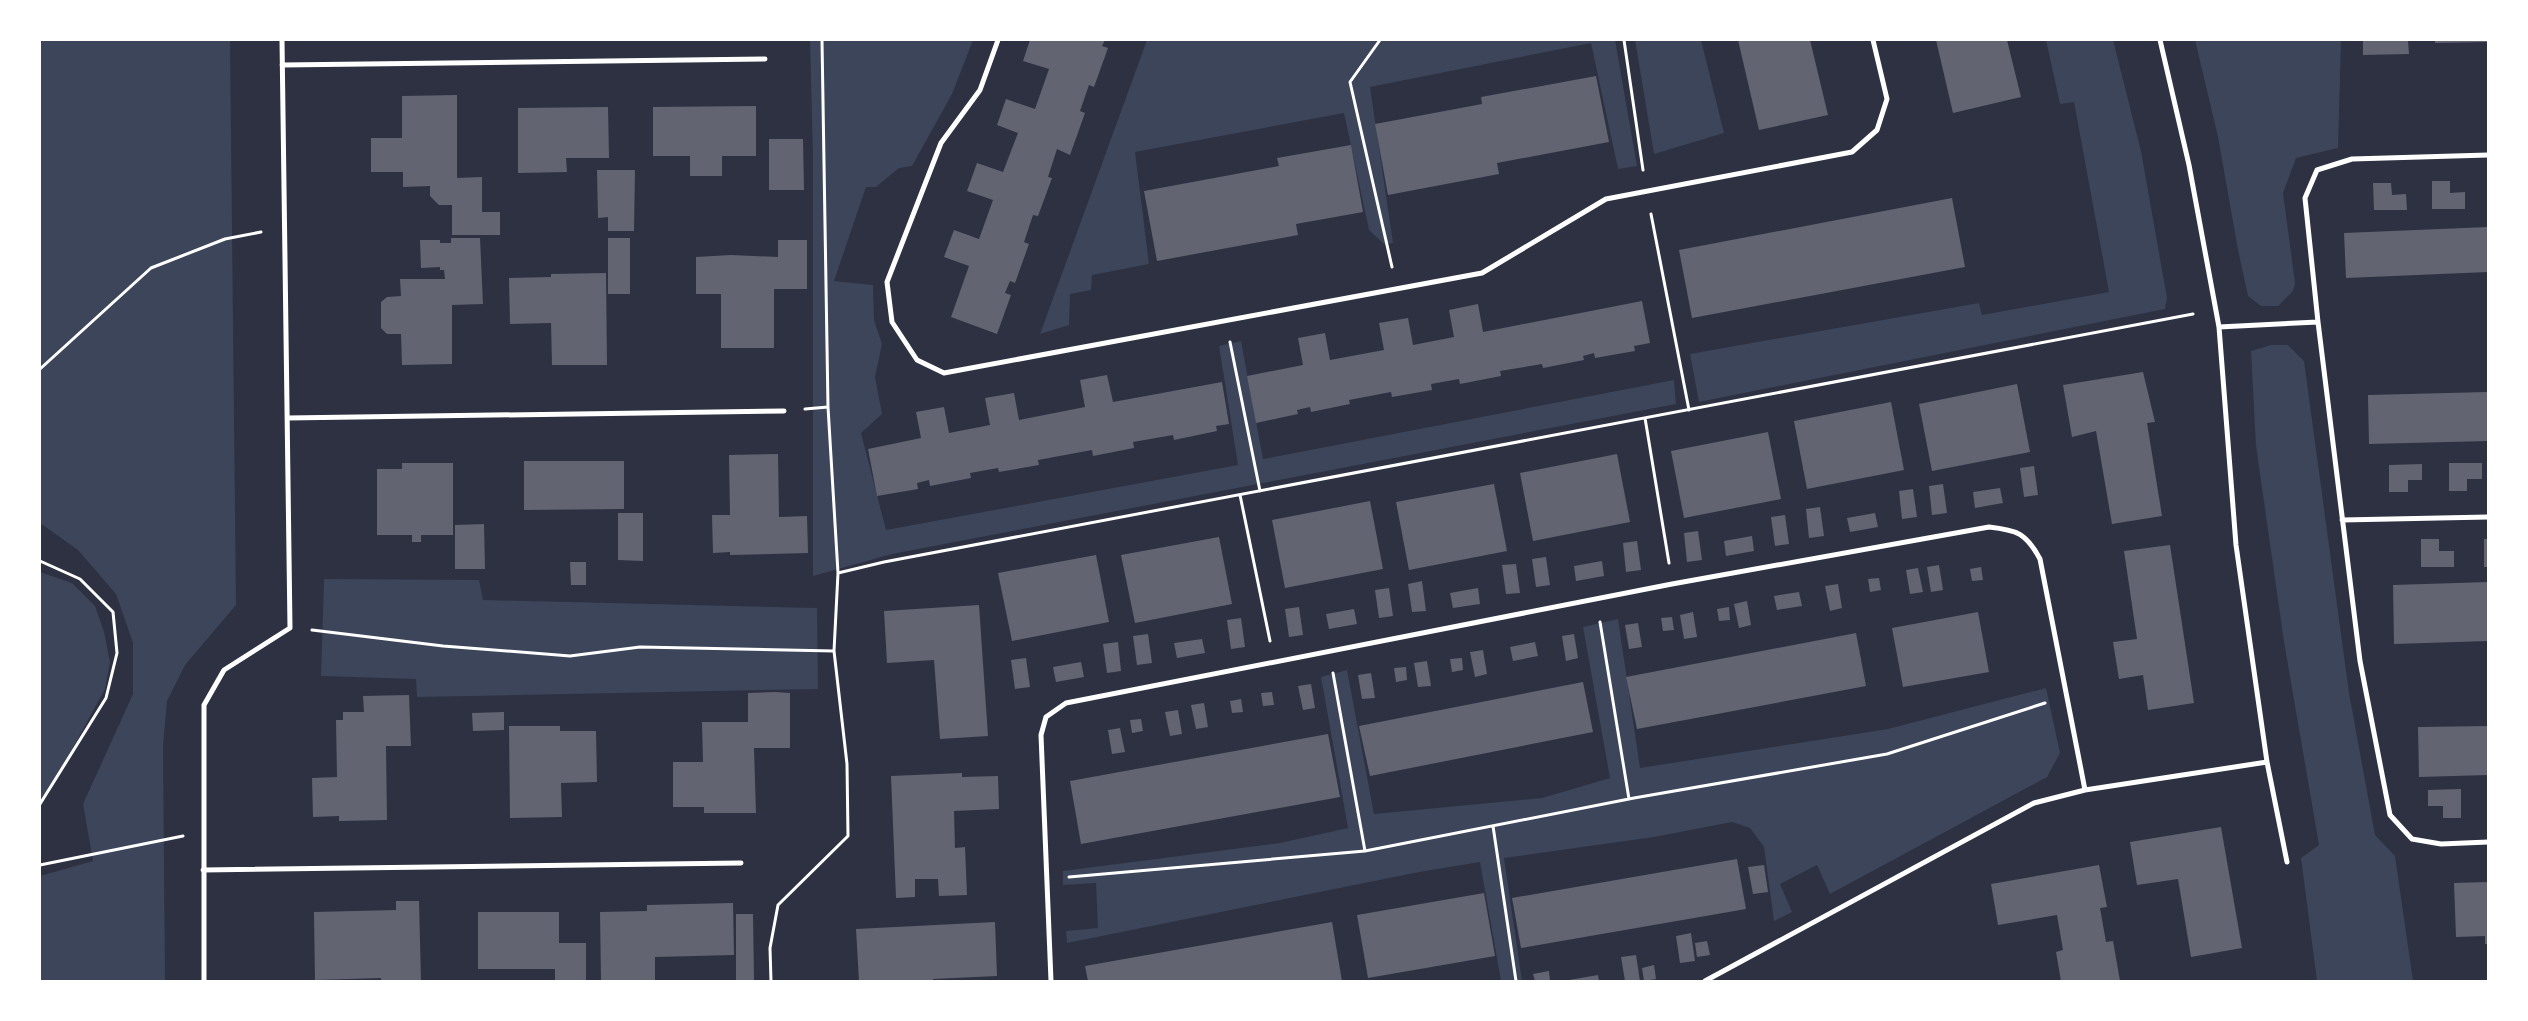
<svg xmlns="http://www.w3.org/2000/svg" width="2528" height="1021" font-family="Raleway,sans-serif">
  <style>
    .green { fill: #3c4559 }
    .building { fill: #626471 }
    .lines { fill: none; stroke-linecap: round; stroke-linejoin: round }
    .path { stroke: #fff; stroke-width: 3 }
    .minor { stroke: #fff; stroke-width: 5 }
  </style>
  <rect width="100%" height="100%" fill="#2d3142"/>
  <!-- green -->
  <path class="green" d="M40,40h190l6,565 -51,60 -18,36 -4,45 2,235h-125v-105l53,-15 -10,-57 50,-110v-51l-17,-49 -38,-44 -38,-27z
    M810,40h163l-21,54 -40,72 -13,2 -23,19h-10l-32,94 39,4 1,35 8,24 -7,33 7,37 -21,19 25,97 352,-65 -19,-119 22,-5 22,118 411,-79 2,24 -784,150 -79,22v-419z
    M1147,40h468l22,126 -19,3 -27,-126 -221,44 23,156 -9,1 -15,-14 -25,-117 -209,39 14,112 -57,11 -1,15 -21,4 -1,31 -29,9z
    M1635,40h66l23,93 -70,21z
    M2046,40h67l28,111 26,147 -2,11 -466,93 -9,-48 289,-51 3,12 127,-23 -35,-190 -14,2z
    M2195,40h146l-3,108 -42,10 -13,35 12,90 -2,8 -15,15h-17l-13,-10 -10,-46 -20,-113z
    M2271,345h17l16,16 45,332 26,142 20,21 18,125h-96l-16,-123 18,-13 -35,-203 -28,-196 -5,-95z
    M40,572l32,11 23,23 9,26 6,30 -5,27 -65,119z
    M324,579l155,1 4,20 334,8 1,81 -401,8 -1,-18 -95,-3z
    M1618,619l22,149 248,-39 158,-41 14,65 -13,24 -217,117 -13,-29 -37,19 12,28 -18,9 -10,-74 -14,-19 -18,-6 -78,15 -150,21 18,123h-21l-21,-119 -61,10 -352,71 -1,-12 32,-3 -2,-45 -33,2v-14l217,-28 68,-15 -27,-151 26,-7 27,144 168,-16 68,-20 -27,-151z"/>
  <!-- building -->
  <path class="building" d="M1030,40h75l-3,6 6,2 -14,39 -5,-2 -9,26 5,2 -15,42 -13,-6 -9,28 4,1 -14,38 -5,-1 -9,27 5,2 -14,39 -5,-2 -5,12 6,2 -14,39 -46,-17 18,-51 -25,-9 10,-27 25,9 14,-39 -26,-9 10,-28 26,9 15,-39 -21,-8 9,-26 29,10 14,-40 -26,-8z
    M1738,40h72l18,75 -69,15z
    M1936,40h71l14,57 -68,16z
    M2363,40h45l1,14 -46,1z
    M2435,40h53v2l-53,1z
    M1596,76l13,66 -112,21 2,11 -111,21 -13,-71 107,-20 -1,-7z
    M457,95v83l25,-1v35h18v23h-48v-30h-13l-9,-9v-10l-27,1v-15h-32v-34h31v-42z
    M756,106v50h-34v20h-32v-20h-37v-49z
    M608,107l1,51h-43l1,14 -49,1v-65z
    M769,139h34l1,51h-35z
    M1351,145l12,67 -67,12 2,11 -141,26 -13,-70 135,-25 -2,-8z
    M597,170h38l-1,61h-26v-14l-10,1z
    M2432,181h18v12l15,-1v17h-33z
    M2373,183h18l1,12 14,-1 1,16h-33z
    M1952,198l13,69 -273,51 -13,-68z
    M2488,227v45l-142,6 -2,-45z
    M451,238h29l3,66 -31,1v59l-50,1 -1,-31h-14l-6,-6v-26l6,-5 14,-1 -1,-17h45l-1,-9h-4v-3l-19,1 -1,-28h20v3h11z
    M608,238h22v56h-22z
    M778,240h29v49h-33v59h-53v-54h-25v-37l35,-2 47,2z
    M606,273l1,92h-55l-1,-42 -41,1 -1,-46 42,-1v-3z
    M1642,301l8,42 -16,3 1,5 -40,7 -1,-5 -11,3 1,4 -41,8 -1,-4 -42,7 1,5 -41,8 -1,-5 -28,5 1,6 -40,7 -1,-5 -42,8 1,4 -39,8 -1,-5 -13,3 1,4 -42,9 -9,-47 56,-11 -5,-27 27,-5 5,27 54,-10 -5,-27 29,-5 5,27 41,-8 -5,-27 29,-6 5,28z
    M2143,372l12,50 -8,1 15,93 -50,8 -16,-93 -24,6 -9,-52z
    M1107,375l6,27 109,-20 7,42 -13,2 1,5 -43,9 -1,-5 -40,7 1,6 -41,8 -1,-6 -54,10 1,5 -40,7 -1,-4 -28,5 1,5 -41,8 -1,-6 -12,3 1,6 -41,7 -9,-47 53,-11 -5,-26 28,-5 5,26 41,-8 -5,-27 29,-5 5,27 66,-13 -5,-27z
    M2017,384l13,68 -98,19 -13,-67z
    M2488,392v49l-119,3 -1,-49z
    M1891,402l13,68 -97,19 -13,-68z
    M1768,432l13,67 -97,19 -13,-67z
    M778,454l1,63 28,-1 1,37 -78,2v-3l-17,1 -1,-38h18l-1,-60z
    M1617,454l13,68 -97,19 -13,-68z
    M524,461h100v48l-100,1z
    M402,463h51v72h-32v7h-9v-7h-35v-66h25z
    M2449,463h33v16h-15v12h-18z
    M2422,464v16h-14v12h-19v-27z
    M2034,466l4,29 -14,2 -4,-29z
    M1494,484l13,67 -98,19 -13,-68z
    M1943,484l4,29 -15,2 -3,-29z
    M2000,488l3,15 -28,5 -2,-16z
    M1913,489l4,28 -15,2 -3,-28z
    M1370,501l13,68 -98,19 -13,-68z
    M1820,507l4,29 -15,2 -3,-29z
    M618,513h25v48l-25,-1z
    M1875,513l3,14 -28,5 -3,-14z
    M1785,515l4,29 -14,2 -4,-29z
    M484,524l1,45h-30v-44z
    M1698,531l4,29 -15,2 -3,-29z
    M1752,536l2,15 -28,5 -2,-15z
    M1219,537l13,67 -97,19 -14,-68z
    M2421,539h18v12h15v16h-33z
    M2484,539h4v28h-4z
    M1637,541l4,29 -15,2 -3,-29z
    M2170,545l24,158 -46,7 -5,-35 -24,4 -6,-37 24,-3 -13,-88z
    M1096,555l13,67 -97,19 -14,-68z
    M1546,557l4,28 -14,2 -4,-28z
    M1602,561l2,15 -28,5 -2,-15z
    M570,562h16v23h-15z
    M1516,564l4,29 -14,1 -4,-29z
    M1939,565l4,25 -12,2 -4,-25z
    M1981,567l2,13 -11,1 -2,-12z
    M1918,568l5,24 -13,2 -4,-24z
    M1879,578l2,12 -11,2 -2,-13z
    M1422,581l4,30 -14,1 -4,-28z
    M2488,582v59l-94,3 -1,-59z
    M1838,584l4,24 -12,3 -5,-25z
    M1389,588l4,28 -14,2 -4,-28z
    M1478,588l2,16 -27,4 -3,-15z
    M1799,592l3,14 -25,4 -3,-14z
    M1747,601l4,24 -12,3 -5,-24z
    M979,605l9,131 -48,3 -6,-79 -47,3 -3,-52z
    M1299,607l4,28 -14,2 -4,-28z
    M1729,607l1,13 -11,1 -2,-12z
    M1354,609l3,15 -28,5 -3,-15z
    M1693,612l4,25 -13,2 -4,-24z
    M1978,612l11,60 -86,15 -11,-59z
    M1672,617l2,13 -11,1 -2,-13z
    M1241,618l4,29 -14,2 -4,-29z
    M1638,623l4,24 -13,2 -4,-24z
    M1856,633l10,53 -229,43 -11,-52z
    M1148,634l4,29 -15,2 -4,-29z
    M1574,634l4,24 -12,3 -4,-25z
    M1202,639l3,14 -28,5 -3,-15z
    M1118,642l3,29 -14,2 -4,-29z
    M1535,642l3,14 -25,5 -3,-14z
    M1483,650l4,24 -12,3 -5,-25z
    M1026,658l4,29 -15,2 -4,-29z
    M1462,658l1,12 -11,2 -2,-13z
    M1427,661l4,25 -13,1 -4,-24z
    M1081,662l3,15 -28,5 -3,-15z
    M1406,667l1,13 -11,2 -2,-14z
    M1371,673l4,25 -13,1 -4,-24z
    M1583,682l10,50 -223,44 -11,-50z
    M1311,684l4,24 -12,2 -5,-24z
    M775,692l15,1v55h-36l2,65h-52v-6h-31v-45h30l-1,-40h46v-29z
    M1272,692l2,13 -11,1 -2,-13z
    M409,695l2,51h-25l1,74 -48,1v-5l-26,1 -1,-39 25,-1 -1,-57h7v-8h21l-1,-16z
    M1241,699l2,13 -11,1 -2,-12z
    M1204,703l4,24 -12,2 -5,-24z
    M1178,710l4,24 -12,2 -5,-24z
    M504,712v18l-31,1 -1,-18z
    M1141,719l2,12 -11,2 -2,-13z
    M509,726h51v5h36l1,51 -36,1 1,34 -52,1z
    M2488,726v49l-69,2 -1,-50z
    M1120,728l5,24 -13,2 -4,-24z
    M1328,734l12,63 -259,47 -11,-63z
    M962,773v4l36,-1 1,33 -45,2 1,37 10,-1 2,48 -28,1 -1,-17h-23v18l-19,1 -5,-122z
    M2461,789v29h-18v-12h-15v-16z
    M2221,827l21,121 -51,9 -13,-78 -41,6 -7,-43z
    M1737,859l9,50 -225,39 -9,-50z
    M1764,865l4,27 -15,2 -5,-27z
    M2099,865l8,42 -7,1 6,34 7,-1 7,40h-59l-5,-29 7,-2 -6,-35 -59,10 -7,-41z
    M2488,882v62h-3v-8l-29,1 -2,-54z
    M1484,893l11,63 -127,22 -11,-63z
    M396,901h23l2,80h-40v-3l-66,2 -1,-68 82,-2z
    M733,903l1,52 -79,2v24h-54l-1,-69 47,-1v-6z
    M478,912h81v31h27v38h-31v-12h-77z
    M736,914h17l1,66h-18z
    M995,922l2,54 -64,3v2h-74l-3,-52z
    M1332,922l10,59h-254l-3,-15z
    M1691,933l4,28 -15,2 -4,-27z
    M1707,941l3,14 -13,2 -2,-14z
    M1636,955l4,26h-15l-4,-24z
    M1654,965l2,14 -12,2 -2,-13z
    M1549,971l1,10h-15l-2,-7z
    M1598,975l1,6h-30v-1z"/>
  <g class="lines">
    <!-- path -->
    <path class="path" d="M1380,40l-30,42 42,185
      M1624,40l19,130
      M1651,214l38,196
      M1230,342l30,149
      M40,369l111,-101 74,-29 36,-7
      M828,407l10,166
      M805,409l23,-2 -6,-367
      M1645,418l24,145
      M1240,495l30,146
      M40,561l40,18 33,33 4,41 -11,45 -66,106
      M1600,622l29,177
      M312,630l131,16 127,10 70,-9 194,4
      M1333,673l32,178 269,-53 253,-44 158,-51
      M1493,826l23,155
      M40,865l143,-29
      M1069,877l296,-26
      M771,981l-1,-33 8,-43 70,-69 -1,-72 -13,-113 4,-78 46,-11 1309,-248"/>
    <!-- minor -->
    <path class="minor" d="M998,40l-18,50 -39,53 -54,139 5,40 25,38 27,13 538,-100 124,-74 246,-47 25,-22 10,-31 -14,-59
      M2160,40l29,125 30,162 17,218 31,217 20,100
      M282,65l483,-6
      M2488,155l-136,4 -35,11 -12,28 13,124 42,339 30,154 22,24 29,5 47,-2
      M2219,327l99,-5
      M287,418l497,-7
      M2342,520l146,-3
      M203,870l538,-7
      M204,981v-276l20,-35 66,-42 -8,-588
      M1051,981l-10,-246 5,-18 20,-14 606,-119 317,-57c28,3 37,6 51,32l45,231
      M1705,981l329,-178 51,-13 182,-28"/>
  </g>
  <!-- border -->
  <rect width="2528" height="1021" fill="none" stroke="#ffffff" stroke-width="82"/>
</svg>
